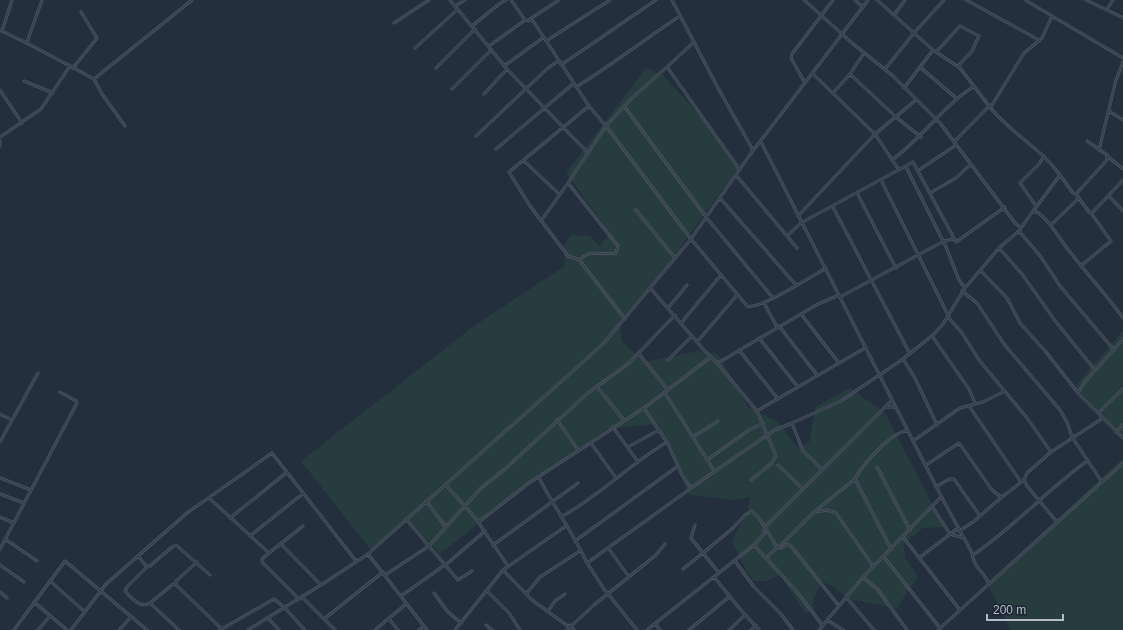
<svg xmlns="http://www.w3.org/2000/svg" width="1123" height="630" font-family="Helvetica,sans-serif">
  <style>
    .green { fill: #263c3f }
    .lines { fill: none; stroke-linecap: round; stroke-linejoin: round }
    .street-casing { stroke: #565f6c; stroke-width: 3 }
    .street { stroke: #38414e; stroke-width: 2 }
  </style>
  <rect width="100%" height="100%" fill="#242f3e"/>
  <!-- green -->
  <path class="green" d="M646,68l17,7 46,51 30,41 -71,97 -49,57 3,21 23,20 53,-11 20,3 30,53 30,15 19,25 13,-6 5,-34 35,-19 35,25 59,114 -21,1 -19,15 1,15 13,18 -21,32 -48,-9 -20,-15 -8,-2 -7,16 -1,12 -8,3 -25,-38 -14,6h-13l-13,-22 -8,-18 16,-30 2,-14 -15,3 -46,-5 -31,-71 -51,5 -75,52 -92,73 -32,-36 -37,32 -70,-89 173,-135 91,-60 -1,-20 7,-11 19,1 9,10 11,-13 -44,-60z
    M1123,331v106l-48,-51z
    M1123,458v172h-112l-24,-46z"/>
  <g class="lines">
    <defs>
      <path id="street" d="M450,0l57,69 81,84
        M511,0l14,20 8,1 56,85 17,20 85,113 56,67c10,5 67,-31 79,-38
        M672,0l46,88 35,62
        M804,0l48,43 41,33 47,47 75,100 6,5
        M855,0l8,7
        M877,0l56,50 27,18 29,38 -35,36
        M966,0l73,40 3,-2 10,-22
        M1025,0l98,58
        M1086,0l37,18
        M455,6l10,-6
        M1107,9l6,-9
        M894,15l11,-15
        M530,19l29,-19
        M394,23l35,-23
        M472,26l27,-22 7,-4
        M0,30c33,15 63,32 94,49
        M2,31l10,-31
        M546,41l64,-41
        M27,42l15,-42
        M489,46l36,-26
        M415,48l42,-38
        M936,52l24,-26 19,10 -7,15 -14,15
        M561,65l95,-65
        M504,66l40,-29
        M667,67l27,-25
        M920,67l36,31
        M73,68l24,-30 -16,-26
        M436,68l39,-39
        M885,69l29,-36 30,-33
        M813,74l62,60 24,36
        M850,74l47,44 24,19
        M24,81l29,12
        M805,83l-14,-25 1,-4 41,-54
        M576,87c36,-22 69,-48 104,-71
        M904,88l29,-38
        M452,89l39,-39
        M0,90l22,33
        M833,93l17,-19 14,-21
        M484,94l23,-25
        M624,106l82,111 67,81
        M1109,111l14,9
        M125,126l-23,-32 -8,-15 98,-79
        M476,136l72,-68 10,-7
        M0,137l41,-28 27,-40 1,-4
        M0,141v5
        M761,142l180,354 31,57c2,16 11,17 17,31
        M496,149l77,-65
        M1099,150l17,-70 7,-18
        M1107,156l16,13
        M523,160l36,34
        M892,160c30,-22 50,-53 81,-73
        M906,167l40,80 13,33 6,8
        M919,170l37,-25
        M736,175l61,73
        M1060,175l13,18 3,1 31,-34v-5l-20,-14
        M881,180l67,135
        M857,193l39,75
        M930,193l26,-15 15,-14
        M1076,194l13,18 3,1 31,-33
        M1109,196l14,15
        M720,198l76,87
        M1036,206l-16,-23 19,-19 5,-8
        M833,207l77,147
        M636,210l39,48
        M1034,210l26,-35c-21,-29 -50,-42 -71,-69l3,-1 32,-52 16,-13
        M798,216l77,-82 41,-34
        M541,221l27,-38
        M1049,224l4,-1 26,-25
        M1019,231l22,26 19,29 54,64
        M788,235l13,-12 112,-61 43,80 49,-35
        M999,248l23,26 34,48 39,48
        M580,260l-12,-4 -38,-50 -21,-34 80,-66
        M1082,265l29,-24 -20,-28
        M980,270l27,28 13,25 26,29 32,41
        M651,289l52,60 14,14 40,48 19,45 -5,8 -20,16
        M962,291l15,12 27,41 56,66 7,12 5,15 30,45
        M840,297l104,-56 10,-2
        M764,303l13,24
        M668,308l19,-23
        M801,314l38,49
        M948,317l14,16 17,27 48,58 24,34
        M625,319l-45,-58c6,-13 24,-5 36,-8l2,-7 -50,-63 38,-57 26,-28 35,-31 73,103
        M681,323l40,-48
        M779,326l38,49
        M932,336l37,53 6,14
        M759,338l39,49
        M1123,339l-39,44 -6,10 45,45
        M697,342l40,-47
        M739,350l39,49
        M639,354l29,36
        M903,359l12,19 22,47
        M668,360l24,-24
        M718,363l100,-59 21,-9
        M597,387l27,33
        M665,393l50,79
        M969,406l52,76
        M887,407h9
        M644,408l24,36 14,31 9,13
        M757,411l108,-63
        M1098,413l25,-24
        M0,414l12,6
        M557,420l22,31
        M613,427l25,35
        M1116,432l7,-7
        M693,437l25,-16
        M913,441l47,-33 23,-6 22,-11
        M0,442l38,-69
        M591,443l25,35
        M628,447l31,-17
        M707,460l42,-30 14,-7
        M778,465l25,24
        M926,465l33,-22 33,47 9,7
        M877,467l33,63
        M822,469l-19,-18 -11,-28 49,-22 62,-42 30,-24 10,-11 22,-36 34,-40 20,-17 14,-20c10,0 25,25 31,33 18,25 41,48 59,74
        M0,478l31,12
        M539,478c15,29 35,56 48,85
        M1024,480l3,6 30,36
        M446,485l32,36h2l49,-38 115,-75 67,-51
        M936,487l13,-8h5l26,37
        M0,494l24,9
        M209,498l60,55 34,-27
        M426,501l20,26
        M932,506l18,28 14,4
        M815,512l12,-2 9,3 37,53
        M0,517l14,6
        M561,517c38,-21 69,-53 106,-75
        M230,518l56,-45
        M406,519l52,61 14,-9
        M478,522l30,44
        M959,531l14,-9 29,-25 22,-17 3,-7 24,-21 52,-34
        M250,536l46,-37 7,-5
        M903,537l57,73
        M5,539l32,22
        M575,541l103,-75
        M281,544l40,41
        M493,545l85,-62
        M754,545l43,47 26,34
        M0,549l77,-146 -1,-2 -16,-9
        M609,549l20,28
        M891,549l-36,-70c7,-14 38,-49 53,-48
        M269,553l-7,6v3l37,37
        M368,554l59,76
        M973,555c41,-28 74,-65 114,-94
        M138,556l49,-43 85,-60 84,108
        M884,557l56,71
        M919,558l39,-30
        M768,559l1,-4 18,-16 27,-27 41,-33
        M735,561l19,26 27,27 12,16
        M0,565l24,17
        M146,566h4l22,-19 4,-2 34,30
        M683,569l20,-16 -12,-15 4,-13
        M503,570l29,30 37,27
        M719,573l-16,-20 30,-25 12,-13 7,-4 7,7 18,29 4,1 6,-4 4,2 48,60
        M385,575l44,-29 51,-57 25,-20 83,-76 40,-29 47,-49
        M714,577l26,32 19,21
        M863,577l15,13 29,40
        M50,581l34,30
        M176,585v-4l21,-19
        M487,591l22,22 11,17
        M0,592l7,6
        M434,593l13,18 14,12
        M526,594l14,-17 40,-26
        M401,596l48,-34 36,-31
        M302,597l33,33
        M846,597l28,33
        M34,602l33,28
        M150,603l22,-18 3,-1 47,45
        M548,611l7,-10 10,-7
        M268,618l11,12
        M324,619l59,-47
        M389,619l9,11
        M827,620l16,10
        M655,624l5,6
        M486,625l6,5
        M570,625l4,5
        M14,630l51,-69 82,69
        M38,630l12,-14
        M71,630l35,-46 32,-28 9,11 -20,20 -2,4c6,7 16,18 25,12l29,27
        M119,630l12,-13
        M220,630l54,-31 11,9 20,22
        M248,630l73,-45 47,-31 235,-210 88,-105 58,-83 119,-156
        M375,630l31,-26
        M419,630l5,-4
        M455,630l48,-60 63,-44
        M567,630l27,-25 62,-50 9,-11
        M637,630l-33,-41 -17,-26 121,-87 65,-45 19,-8
        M647,630l107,-85 10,-11 1,-6 5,-6 122,-122
        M689,630l40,-33
        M729,630l16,-15
        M751,630l5,-5
        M819,630l44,-53 78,-80
        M938,630l185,-167"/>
    </defs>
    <!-- street casing -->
    <use href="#street" class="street-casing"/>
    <!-- street -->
    <use href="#street" class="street"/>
  </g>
  <!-- scale -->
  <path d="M987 614v6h76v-6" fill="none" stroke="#b4bcc9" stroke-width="2"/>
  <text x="993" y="614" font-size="12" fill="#b4bcc9" stroke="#1d2633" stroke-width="3" paint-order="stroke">200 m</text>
</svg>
